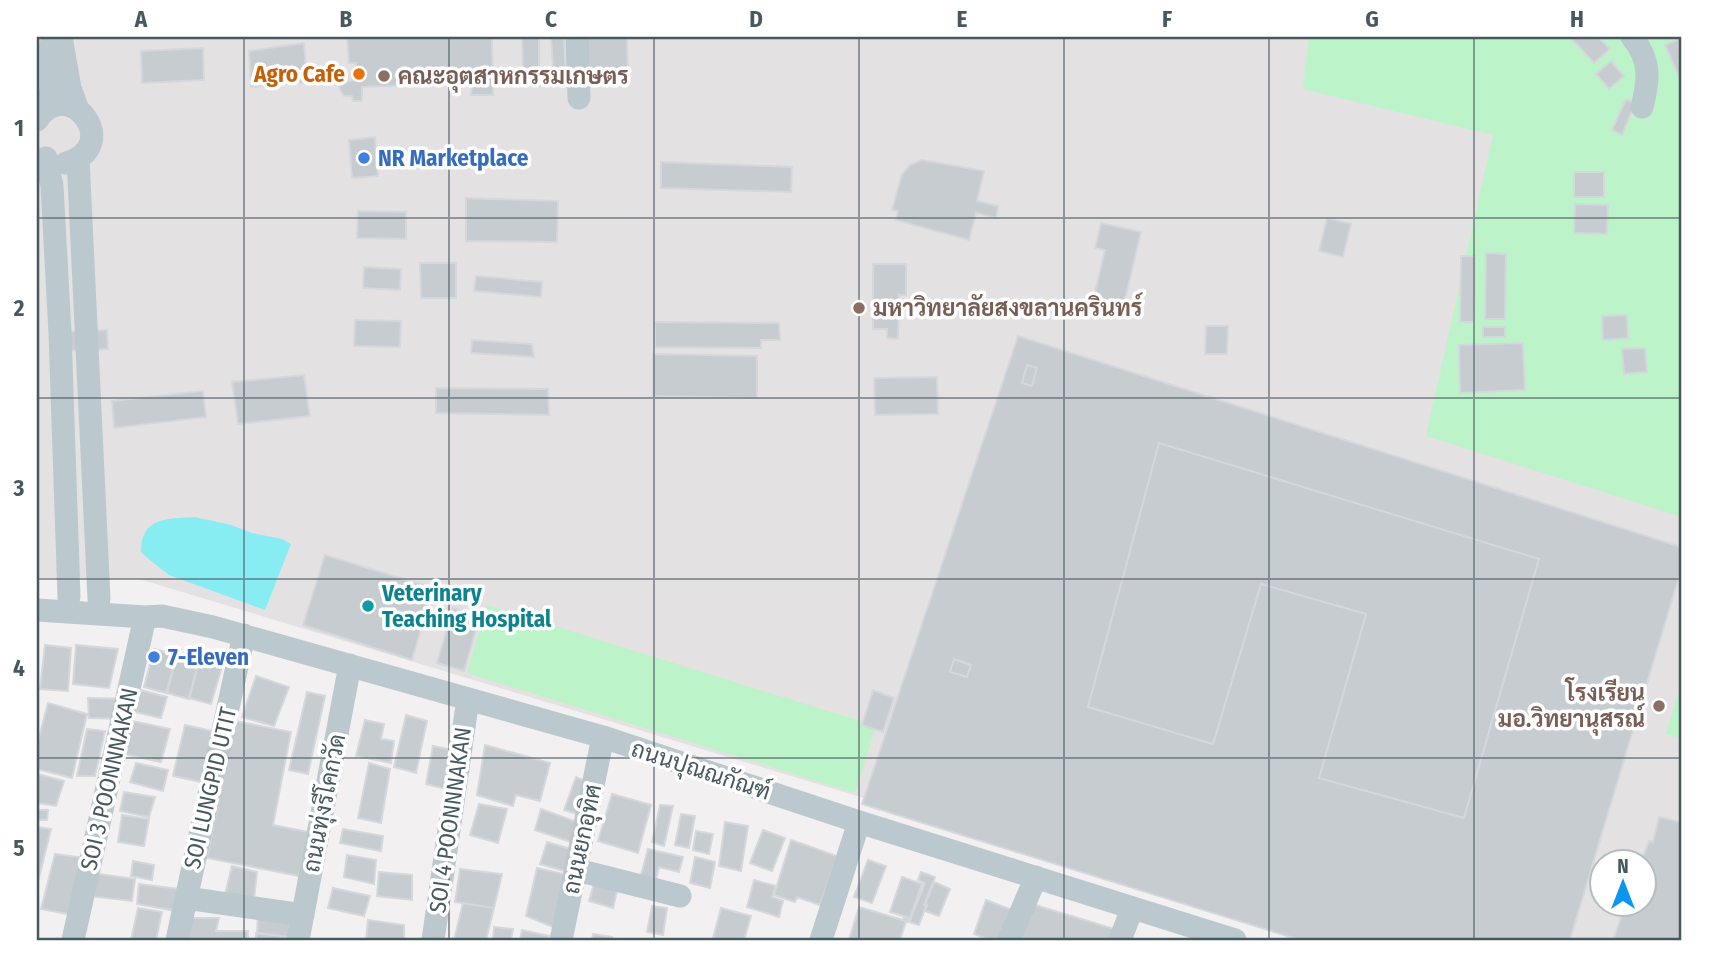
<svg xmlns="http://www.w3.org/2000/svg" width="1718" height="977" font-family="'Fira Sans Condensed',Sarabun,sans-serif">
  <style>
    .education { fill: #e4e1e3; fill-rule: evenodd }
    .green { fill: #bcf3c9 }
    .water { fill: #87edf3 }
    .building { fill: #c7ccd0; stroke: #d4d8dc; stroke-width: 2 }
    .lines { fill: none; stroke-linecap: round; stroke-linejoin: round }
    .minor { stroke: #bbc8ce; stroke-width: 23 }
    .grid { fill: none; stroke: #47585f; stroke-width: 2; stroke-opacity: 0.55 }
    .food-dot { fill: #e8710a; stroke: #fff; stroke-width: 2.5 }
    .education-dot { fill: #8d6e63; stroke: #fff; stroke-width: 2.5 }
    .shop-dot { fill: #3f7fe0; stroke: #fff; stroke-width: 2.5 }
    .culture-dot { fill: #0f9aa8; stroke: #fff; stroke-width: 2.5 }
    .labels { text-anchor: middle; dominant-baseline: central; stroke-width: 7; stroke-linejoin: round; paint-order: stroke }
    .food-label { font-size: 23px; font-weight: bold; fill: #c56008; stroke: #fff; text-anchor: end }
    .education-label { font-size: 23px; font-weight: bold; fill: #785e54; stroke: #fff; text-anchor: start }
    .shop-label { font-size: 23px; font-weight: bold; fill: #366cbe; stroke: #fff; text-anchor: start }
    .culture-label { font-size: 23px; font-weight: bold; fill: #0d838f; stroke: #fff; text-anchor: start }
    .street-label { font-size: 23px; fill: #47585f; stroke: #fff }
    .neatline { fill: none; stroke: #47585f; stroke-width: 2.5 }
    .grid-label { font-size: 23px; text-anchor: middle; font-weight: bold; fill: #47585f }
  </style>
  <rect width="100%" height="100%" fill="#f3f0f1"/>
  <!-- education -->
  <path class="education" d="M37,37h1644v903h-347l-1195,-361 -102,-1zM1602,862h42v42h-42z"/>
  <!-- green -->
  <path class="green" d="M1309,37h372v477l-2,2 -253,-80 67,-301 -190,-46z
    M487,605l389,121 -21,67 -388,-120z
    M1680,688h1v50l-15,-4z"/>
  <!-- water -->
  <path class="water" d="M195,517l36,8 21,8 30,6 9,5 -26,66 -96,-35 -18,-14 -10,-9c0,-36 27,-33 54,-35z"/>
  <!-- building -->
  <path class="building" d="M347,37h145l1,58h-22l1,-12 -110,4v14h-9l-1,-5h-8l-5,-9 4,-6 13,-1v-17h-7z
    M522,37h17v33h-16z
    M551,37h13l2,44 -12,1z
    M585,37h42l1,43 -42,1z
    M1570,37h28l12,12 -16,14z
    M1681,38v43l-16,-36z
    M304,43l3,39 -56,5 -2,-36z
    M203,48l1,32 -62,3 -1,-32z
    M1611,61l13,15 -15,13 -13,-15z
    M1626,99l9,5 -13,31 -10,-5z
    M375,137l3,39 -26,2 -3,-38z
    M922,160l62,11 -7,30 21,5 -2,12 -20,-5 -7,27 -73,-20 2,-9 -6,-1 10,-36 8,-9z
    M661,162l131,5 -1,25 -130,-4z
    M1574,172h30v25h-30z
    M466,198l92,3 -1,41 -91,-1z
    M1575,204l33,1 -1,29 -33,-1z
    M358,211l48,1v27l-49,-1z
    M1327,218l24,6 -8,33 -24,-6z
    M1101,223l40,9 -17,72 -30,-7 11,-47 -10,-2z
    M1486,253l20,1 -1,65h-20z
    M1461,256h14l-1,66h-14z
    M420,263h36v35h-35z
    M873,264h33v31h-7l-1,44 -11,-1v-9h-14z
    M364,267l37,2 -1,21 -37,-2z
    M476,276l66,6 -1,15 -67,-6z
    M1627,315l1,23 -25,2 -1,-24z
    M355,320l46,1 -1,26 -46,-1z
    M655,322l124,1 1,17h-19v8l-106,-1z
    M1206,326h22l-1,28h-22z
    M1483,327h22v10h-22z
    M107,330l1,19 -46,2 -1,-19z
    M1018,336l663,211v23l-111,370h-270l-438,-136z
    M472,340l60,4 2,13 -63,-4z
    M1523,343l2,47 -65,3 -1,-48z
    M1645,348l2,24 -23,2 -2,-25z
    M653,354l104,2v42l-104,-2z
    M1027,365l10,3 -5,18 -10,-3z
    M304,375l6,41 -72,8 -6,-42z
    M937,377l1,37 -63,1 -1,-37z
    M436,388l112,1 1,26 -113,-2z
    M203,391l3,26 -92,11 -2,-27z
    M1159,443l380,116 -75,259 -145,-40 47,-164 -105,-30 -48,160 -125,-37z
    M325,555l108,33 -21,72 -109,-35z
    M453,608l27,8 -16,55 -27,-8z
    M45,645l26,3 -3,43 -28,-2z
    M76,645l42,4 -9,39 -36,-4z
    M154,649l23,6 -11,38 -22,-6z
    M177,655l22,6 -10,38 -22,-6z
    M954,659l17,6 -4,12 -17,-5z
    M199,660l23,7 -11,37 -22,-6z
    M256,676l33,11 -15,39 -32,-9z
    M140,690l27,7 -6,21 -26,-6z
    M873,690l21,8 -11,34 -21,-7z
    M307,692l18,4 -17,78 -19,-4z
    M88,698l40,1v20l-39,-1z
    M48,703l39,11 -15,64 -35,-9v-24z
    M406,715l21,6 -11,52 -22,-6z
    M365,720l19,4 -3,15 13,2 -3,22 -35,-7z
    M132,721l38,8 -9,33 -37,-8z
    M235,721l56,11 -18,93 35,7 -9,44 -92,-18z
    M185,725l32,7 -11,51 -33,-7z
    M87,729l18,2 -10,45h-18z
    M485,745l65,18 -10,38 -24,-6 -3,11 -36,-11z
    M433,746l20,4 -7,39 -20,-5z
    M136,763l32,7 -5,21 -33,-9z
    M369,763l21,6 -9,54 -23,-5z
    M37,774l27,7 -8,25 -19,-3z
    M576,777l11,5 -10,32 -13,-4z
    M124,792l31,5 -6,20 -29,-6z
    M612,794l39,11 -13,48 -40,-12z
    M479,804l28,5 -9,34 -28,-8z
    M660,805l13,1 -9,40 -12,-4z
    M541,809l39,14 -6,20 -39,-13z
    M37,810h11l-1,10h-10z
    M681,814l14,2 -6,32 -14,-3z
    M122,815l27,4 -5,27 -26,-4z
    M1659,817l22,5v118h-68l13,-36h18v-42h-3l8,-21 4,1z
    M725,822l23,4 -7,45 -22,-5z
    M37,827l14,2 -14,57z
    M343,829l40,7 -2,15 -41,-8z
    M763,830l22,8 -13,33 -22,-8z
    M696,831l17,3 -4,20 -16,-4z
    M791,840l46,16 -17,49 -23,-8 -2,5 -21,-7z
    M547,842l27,8 -6,22 -28,-8z
    M648,849l35,8 -4,15 -20,-5 -5,19 -15,-4z
    M55,854l30,4 -12,57 -32,-6z
    M347,855l29,5 -2,24 -30,-7z
    M695,857l20,5 -5,26 -20,-5z
    M868,860l18,6 -14,37 -18,-6z
    M133,861l21,4 -2,15 -21,-4z
    M232,866l25,6 -3,27 -29,-5z
    M537,868l31,7 -13,53 -29,-12z
    M460,869l42,5 -8,34 -39,-6z
    M379,872l33,3v25l-35,-4z
    M921,872l14,5 -11,28 2,1 -7,19 -16,-5 1,-3 6,3 15,-37 -7,-3z
    M92,873l43,6 -3,22 -44,-5z
    M902,877l20,7 -12,34 -20,-6z
    M595,880l23,7 -5,21 -24,-7z
    M754,880l22,6 -4,11 11,4 -4,16 -32,-10z
    M934,882l16,7 -11,27 -14,-5 2,-6 -2,-1z
    M139,884l41,5 -4,22 -39,-7z
    M333,888l37,8 -6,20 -36,-8z
    M986,900l39,15 -9,25h-26l-16,-6z
    M463,903l31,5 -8,32h-32z
    M1032,904l82,25 -3,11h-90z
    M652,906l15,2 -4,27 -16,-3z
    M859,907l47,14 -6,19h-51z
    M138,908l24,4 -6,28h-25z
    M721,908l30,8 -7,24h-23l-8,-2z
    M258,915l34,4 -2,18 -33,-4z
    M188,918h31l-3,13h32v9h-62z
    M368,920l36,5v15h-38z
    M494,927l19,2 -2,11h-18z
    M522,930l27,6 -1,4h-28z
    M256,933l34,4 -1,3h-33z
    M593,934l19,3 -1,3h-19z"/>
  <g class="lines">
    <!-- minor -->
    <path class="minor" d="M61,37l9,51 8,22
      M577,37l2,61
      M1632,37c19,23 17,43 10,70
      M45,111l6,-21v-45
      M37,120c31,-48 88,27 29,43
      M46,158l6,28 8,147 9,264
      M78,158l21,441
      M37,610l108,7 17,-1 51,11 390,110 256,85 376,118
      M575,871l14,2 91,23
      M186,898l117,17
      M73,940l72,-323
      M177,940l67,-305
      M298,940l52,-275
      M433,940l35,-241
      M561,940l42,-203
      M821,940l38,-118
      M1009,940l27,-63
      M1120,940l12,-31"/>
  </g>
  <!-- grid -->
  <path class="grid" d="M244,37v903M449,37v903M654,37v903M859,37v903M1064,37v903M1269,37v903M1474,37v903M37,218h1644M37,398h1644M37,579h1644M37,758h1644"/>
  <!-- markers -->
  <circle class="food-dot" cx="359" cy="74" r="7"/>
  <g class="education-dot">
    <circle cx="384" cy="76" r="7"/>
    <circle cx="859" cy="308" r="7"/>
    <circle cx="1659" cy="706" r="7"/>
  </g>
  <g class="shop-dot">
    <circle cx="364" cy="158" r="7"/>
    <circle cx="154" cy="657" r="7"/>
  </g>
  <circle class="culture-dot" cx="368" cy="606" r="7"/>
  <g class="labels">
    <!-- food labels -->
    <g class="food-label">
      <text x="345" y="74">Agro Cafe</text>
    </g>
    <!-- education labels -->
    <g class="education-label">
      <text x="398" y="76">คณะอุตสาหกรรมเกษตร</text>
      <text x="873" y="308">มหาวิทยาลัยสงขลานครินทร์</text>
      <text x="1645" y="693" text-anchor="end">โรงเรียน<tspan x="1645" dy="26">มอ.วิทยานุสรณ์</tspan></text>
    </g>
    <!-- shop labels -->
    <g class="shop-label">
      <text x="378" y="158">NR Marketplace</text>
      <text x="168" y="657">7-Eleven</text>
    </g>
    <!-- culture labels -->
    <g class="culture-label">
      <text x="382" y="593">Veterinary<tspan x="382" dy="26">Teaching Hospital</tspan></text>
    </g>
    <!-- street labels -->
    <g class="street-label">
      <text transform="translate(701 770) rotate(18)">ถนนปุณณกัณฑ์</text>
      <text transform="translate(109 779) rotate(-77)">SOI 3 POONNNAKAN</text>
      <text transform="translate(210 788) rotate(-77)">SOI LUNGPID UTIT</text>
      <text transform="translate(324 803) rotate(-79)">ถนนทุ่งรีโคกวัด</text>
      <text transform="translate(450 820) rotate(-82)">SOI 4 POONNNAKAN</text>
      <text transform="translate(582 839) rotate(-78)">ถนนยกอุทิศ</text>
    </g>
  </g>
  <!-- border -->
  <rect width="1718" height="977" fill="none" stroke="#ffffff" stroke-width="77"/>
  <!-- north arrow -->
  <g transform="translate(1623 883)"><circle r="33" fill="#ffffff" stroke="#b5bcbf" stroke-width="2"/>
  <path d="M0-5L12 26L0 18L-12 26Z" fill="#0c95f1"/>
  <text y="-10" font-size="19" font-weight="bold" text-anchor="middle" fill="#47585f">N</text>
  </g>
  <rect x="38" y="38" width="1642" height="901" class="neatline"/>
  <g class="grid-label">
    <text x="141" y="27">A</text>
    <text x="346" y="27">B</text>
    <text x="551" y="27">C</text>
    <text x="756" y="27">D</text>
    <text x="962" y="27">E</text>
    <text x="1167" y="27">F</text>
    <text x="1372" y="27">G</text>
    <text x="1577" y="27">H</text>
    <text x="19" y="136">1</text>
    <text x="19" y="316">2</text>
    <text x="19" y="496">3</text>
    <text x="19" y="676">4</text>
    <text x="19" y="856">5</text>
  </g>
</svg>
